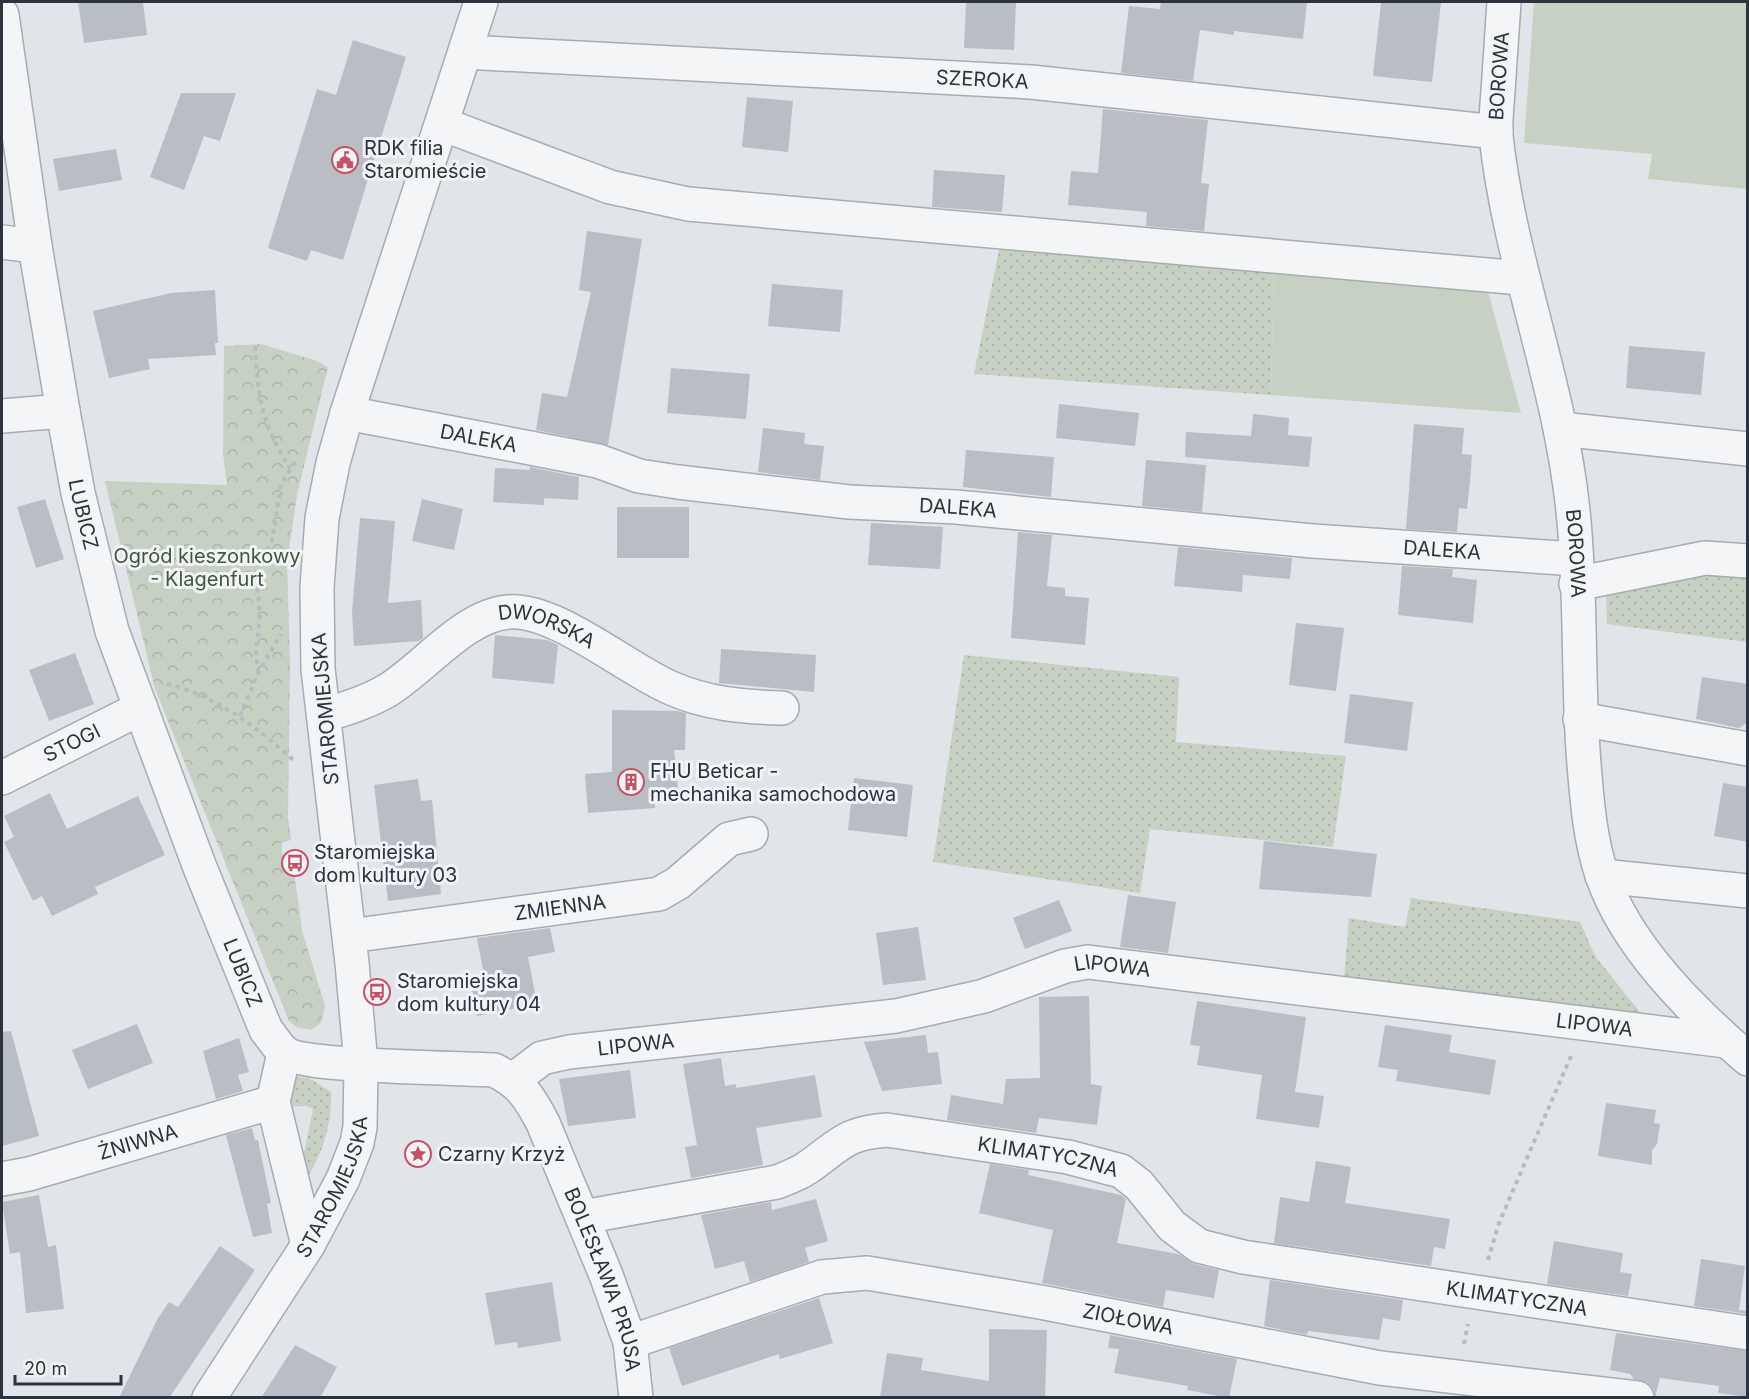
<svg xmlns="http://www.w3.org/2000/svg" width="1749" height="1399" font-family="Inter,sans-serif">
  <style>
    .grass { fill: url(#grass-dots) }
    .forest { fill: url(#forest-crowns) }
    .garden { fill: #c7d1c3 }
    .building { fill: #b9bec5 }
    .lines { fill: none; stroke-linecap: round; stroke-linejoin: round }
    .minor-casing { stroke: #a7abb2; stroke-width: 36 }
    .path { stroke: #b8bbc0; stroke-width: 4; stroke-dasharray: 4.5 4.5; stroke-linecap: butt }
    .minor { stroke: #f4f5f7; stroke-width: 33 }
    .labels { text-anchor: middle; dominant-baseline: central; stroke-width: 6; stroke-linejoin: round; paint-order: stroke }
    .street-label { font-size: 20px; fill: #2b333e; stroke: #f1f3f6 }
    .poi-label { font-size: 20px; fill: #2b333e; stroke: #f1f3f6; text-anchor: start }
    .park-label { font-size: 20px; fill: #40593a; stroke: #f1f3f6 }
  </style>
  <defs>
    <pattern id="grass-dots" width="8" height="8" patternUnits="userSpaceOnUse" patternTransform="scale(1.5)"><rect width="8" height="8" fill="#c7d1c3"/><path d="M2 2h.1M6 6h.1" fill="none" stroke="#abb4a9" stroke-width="1.8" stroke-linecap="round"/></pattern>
    <pattern id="forest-crowns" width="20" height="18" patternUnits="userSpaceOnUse" patternTransform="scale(1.5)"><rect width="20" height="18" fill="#c7d1c3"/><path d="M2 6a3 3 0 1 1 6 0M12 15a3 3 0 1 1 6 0" fill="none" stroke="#abb4a9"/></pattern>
  </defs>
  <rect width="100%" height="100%" fill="#e1e4e8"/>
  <!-- grass -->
  <path class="grass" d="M1001,240l273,23 -3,132 -297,-21z
    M1666,574l81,2v66l-140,-18 -1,-32z
    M964,655l215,22 -3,65 170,14 -13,91 -183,-18 -10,64 -207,-31z
    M1411,898l169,24 15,34 49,61 -300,-38 5,-61 56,9z
    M298,1077l11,1 22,14c1,32 -8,61 -25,88l-4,-16 11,-55 -7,-3 -18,1 4,-26z"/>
  <!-- forest -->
  <path class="forest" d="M261,344l56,17 11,6 -31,128 -10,68 3,100 -2,154 3,23 -10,3 4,29h9l8,58 23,76 -4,17 -10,7 -15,-3 -7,-6 -134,-332 -50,-208 122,4 -4,-32 1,-107z"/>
  <!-- garden -->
  <path class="garden" d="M1534,2h213v187l-99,-10 4,-25 -128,-11z
    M1274,263l212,21 35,129 -250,-18z"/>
  <!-- building -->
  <path class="building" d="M78,2h65l4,33 -63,8z
    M966,2l50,1 -2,47 -50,-2z
    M1161,2h146l-4,37 -69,-8v4l-34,-5 -7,51 -72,-8 8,-67 31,3z
    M1381,2h60l-9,80 -59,-6z
    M353,40l53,17 -63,203 -32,-10 -4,11 -39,-13 49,-159 19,6z
    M181,93h55l-16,48 -16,-5 -20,54 -34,-13z
    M747,97l46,4 -5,51 -46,-5z
    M1103,109l105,11 -7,63 8,1 -5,47 -58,-5 1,-14 -79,-7 3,-34 27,2z
    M116,149l6,31 -63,11 -6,-32z
    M934,170l71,5 -3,37 -70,-5z
    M587,231l55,8 -34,206 -72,-15 6,-37 25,4 24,-105 -12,-2z
    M772,284l71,6 -3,42 -72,-6z
    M215,290l3,53h-3l1,12 -68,4 2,10 -41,9 -16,-67 78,-18z
    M1629,346l76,6 -4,43 -75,-7z
    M671,368l79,6 -4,45 -79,-6z
    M1059,404l80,9 -4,33 -79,-8z
    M1253,414l36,4 -1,17 24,2 -3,30 -124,-10 1,-25 65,4z
    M1414,424l50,4 -2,26 10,1 -2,27 -3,27 -8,-1 -2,24 -51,-3z
    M763,428l42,5 -1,11 20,2 -4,34 -62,-8z
    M966,450l88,7 -3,40 -88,-10z
    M1146,460l60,5 -4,47 -60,-6z
    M530,467l49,10 -1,23 -34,-2v7l-51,-3 2,-34 35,2z
    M45,499l19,60 -28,9 -19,-61z
    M422,499l41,10 -9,41 -42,-9z
    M617,507h72v51h-72z
    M360,518l35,3 -7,82 33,-3 2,38 -4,3 -65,5 -2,-34z
    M871,523l72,4 -3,42 -72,-4z
    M1018,532l34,3 -5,51 18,2v8l24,2 -4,47 -74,-7z
    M1178,547l114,11 -2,21 -47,-4 -1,17 -68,-6z
    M1402,566l51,3 -1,8 25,3 -4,43 -75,-8z
    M1296,623l48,5 -8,63 -47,-6z
    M495,635l52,5 11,5 -4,39 -62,-6z
    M721,649l95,6 -2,37 -95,-9z
    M75,653l19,51 -45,17 -20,-51z
    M1702,677l46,7v38l-9,6 -43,-9z
    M1350,694l63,8 -6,49 -63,-8z
    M612,710l65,1 9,2 -1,37h-11l4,40 -24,2 1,16 -67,5 -3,-39 27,-2z
    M854,778l59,7 -6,52 -59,-7z
    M418,779l3,22 11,-1 9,94 -53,7 -14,-116z
    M1723,783l25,4v55l-34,-6z
    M50,793l17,36 71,-33 27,59 -70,32 3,7 -46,22 -10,-20 -9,5 -29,-59 10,-5 -10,-21z
    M1264,841l113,13 -6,43 -112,-8z
    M1128,895l48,7 -8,51 -48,-6z
    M1059,900l13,31 -47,18 -12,-31z
    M918,927l8,53 -43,5 -7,-52z
    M550,928l5,24 -27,5 9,47 -60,12 -5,-27 14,-3 -9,-48z
    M1089,996l2,88 11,2 -5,39 -58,-7 -3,15 -89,-13 4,-25 52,9 3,-25 34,-1 -1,-81z
    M1197,1001l109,16 -11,75 29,4 -5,32 -63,-9 6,-44 -65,-10 3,-19 -10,-1z
    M137,1024l16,39 -65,26 -16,-39z
    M1385,1025l67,10 -3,17 47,8 -6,35 -94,-14 2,-11 -20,-3z
    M11,1031l28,105 -37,10v-114z
    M926,1035l2,18 10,-1 4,32 -60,7 -18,-49z
    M239,1038l10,34 -11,3 5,16 -27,8 -13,-48z
    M721,1058l4,28 11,-2v4l79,-13 7,42 -66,11 7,37 -72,13 -6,-31 12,-2 -14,-81z
    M630,1070l6,48 -68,8 -9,-47z
    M1606,1103l50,7 -2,13 6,1 -3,20 -5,6v15l-54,-9z
    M252,1128l3,12h3l13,63 -4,1 5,29 -19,4 -27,-102z
    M1316,1161l35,6 -6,36 105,16 -5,30 -11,-2 -3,19 -157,-23 6,-46 29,5z
    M990,1164l39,6 -1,5 93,20 5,4 -9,44 61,11 16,10 25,6 -5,28 -48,-8 -3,17 -121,-24 11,-53 -74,-17z
    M39,1195l9,52 8,-2 8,64 -38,4 -6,-61 -10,2 -8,-52z
    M816,1199l12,42 -23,7 4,14 -59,20 -6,-21 -29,8 -14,-54 70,-13 1,8z
    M1554,1241l69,12 -3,19 12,2 -4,22 -81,-12z
    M220,1246l35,24 -86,128h-50l39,-80 11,-16 9,5z
    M1701,1259l44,7 -6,44 9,1v3l-54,-8z
    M1270,1280l133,20 -3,21 -17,-3 -4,22 -71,-9 -1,4 -43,-9z
    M552,1282l9,59 -43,7 -1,-6 -22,3 -10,-52z
    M819,1298l14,45 -53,16 -1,-5 -97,32 -13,-38z
    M989,1329l58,1 -2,68h-165l7,-45 36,5 -2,12 68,11z
    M1616,1333l132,18v46l-30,-4 1,-7 -59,-8 -5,20 -1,-8 -6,-7 -14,-4 -4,-5 -20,-4z
    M1110,1335l127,24 -8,39 -42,-8 1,-4 -74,-13 5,-24 -11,-1z
    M295,1345l42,22 -17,31h-59z"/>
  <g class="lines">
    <defs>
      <g id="minor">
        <path id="s1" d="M1504,2c-2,29 -4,59 -6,89 -1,15 -3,31 -2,45 14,128 64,247 77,375 9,84 4,169 11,253 3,37 6,76 18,111 24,71 90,136 146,184"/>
        <path id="s2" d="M2,15l33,231 28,165 15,82 34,138 87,234 67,165c6,7 11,16 18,22 18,15 177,16 210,18 27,13 36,28 49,53l63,152 24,67 6,56"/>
        <path id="s3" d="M465,52l566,30 465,50"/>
        <path d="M442,124l168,63 78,17 833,74"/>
        <path d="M2,242l33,4"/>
        <path id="s4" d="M347,413l251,48 41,15 39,6 171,20 107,5 357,34 263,18"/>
        <path d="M2,416l61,-5"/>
        <path d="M1561,429l187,20"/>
        <path d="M1576,584l129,-26 43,3"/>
        <path id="s5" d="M324,715c22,-6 44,-13 64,-25 37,-23 76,-74 120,-78 46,-5 120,58 163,76 36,16 73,19 111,20"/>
        <path d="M1580,719l168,30"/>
        <path id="s6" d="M2,778l139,-70"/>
        <path d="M1602,876l146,15"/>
        <path id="s7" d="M350,936l309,-42 19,-11 51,-44 22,-5"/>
        <path d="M284,1053l-11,49 35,143"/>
        <path id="s8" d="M514,1079l28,-21 27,-6 327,-36 88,-20 81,-30 23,-4 638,79"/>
        <path id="s9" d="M2,1179l27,-5 244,-72"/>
        <path id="s10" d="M583,1217l194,-35c10,-4 21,-8 30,-14 32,-22 37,-35 80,-38l181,27 53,14 18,14 33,41 27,20 44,11 505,76"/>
        <path id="s11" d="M630,1342l192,-65 45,-4 173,29 340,66 257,30"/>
        <path id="s12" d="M209,1398l99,-153 35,-66 14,-36 3,-16 1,-63 -9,-101 -34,-294 -1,-81 5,-70 11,-55 14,-50 134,-411"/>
      </g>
    </defs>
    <!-- minor casing -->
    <use href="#minor" class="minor-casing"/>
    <!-- path -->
    <path class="path" d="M255,346c3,51 6,77 35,122
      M258,673l-2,-22 4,-36 -4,-40 2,-11 14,-23 9,-57 16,-25
      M167,684c49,12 89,42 126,76
      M240,716l18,-43 23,-39
      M1488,1260l11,-37 72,-167
      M1464,1344l4,-20"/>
    <!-- minor -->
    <use href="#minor" class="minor"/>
  </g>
  <!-- icons -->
  <defs>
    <symbol id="civic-ring" viewBox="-11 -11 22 22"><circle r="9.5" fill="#f1f3f6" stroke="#c05466" stroke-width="1.5"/><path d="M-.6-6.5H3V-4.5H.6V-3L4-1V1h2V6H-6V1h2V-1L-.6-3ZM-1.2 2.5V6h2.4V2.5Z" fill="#c05466"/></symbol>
    <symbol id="building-ring" viewBox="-11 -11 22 22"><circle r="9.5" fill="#f1f3f6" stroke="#c05466" stroke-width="1.5"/><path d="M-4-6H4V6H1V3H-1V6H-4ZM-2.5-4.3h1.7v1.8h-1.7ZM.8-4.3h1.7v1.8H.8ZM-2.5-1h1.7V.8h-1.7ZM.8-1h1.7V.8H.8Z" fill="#c05466"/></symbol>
    <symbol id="bus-ring" viewBox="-11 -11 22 22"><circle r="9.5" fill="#f1f3f6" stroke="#c05466" stroke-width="1.5"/><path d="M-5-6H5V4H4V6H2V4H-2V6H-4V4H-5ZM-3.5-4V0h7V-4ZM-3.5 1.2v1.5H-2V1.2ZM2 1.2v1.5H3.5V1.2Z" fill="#c05466"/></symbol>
    <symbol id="sight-ring" viewBox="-11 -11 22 22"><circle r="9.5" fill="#f1f3f6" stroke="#c05466" stroke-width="1.5"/><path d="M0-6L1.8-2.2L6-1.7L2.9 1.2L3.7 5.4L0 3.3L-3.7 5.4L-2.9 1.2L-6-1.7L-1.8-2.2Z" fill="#c05466"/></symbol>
  </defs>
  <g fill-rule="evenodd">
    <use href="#civic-ring" x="330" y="145" width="30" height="30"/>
    <use href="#building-ring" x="616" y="767" width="30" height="30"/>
    <use href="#bus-ring" x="280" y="848" width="30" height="30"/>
    <use href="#bus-ring" x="362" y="977" width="30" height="30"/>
    <use href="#sight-ring" x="403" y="1139" width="30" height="30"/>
  </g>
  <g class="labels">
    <!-- street labels -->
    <g class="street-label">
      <text transform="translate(1499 76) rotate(-86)">BOROWA</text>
      <text stroke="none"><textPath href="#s3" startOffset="518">SZEROKA</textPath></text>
      <text stroke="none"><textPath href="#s4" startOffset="134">DALEKA</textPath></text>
      <text stroke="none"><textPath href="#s4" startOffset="620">DALEKA</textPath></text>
      <text stroke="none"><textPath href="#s2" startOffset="506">LUBICZ</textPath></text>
      <text stroke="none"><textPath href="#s4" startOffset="1106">DALEKA</textPath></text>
      <text stroke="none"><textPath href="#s1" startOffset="560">BOROWA</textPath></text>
      <text stroke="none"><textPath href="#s5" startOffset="255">DWORSKA</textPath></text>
      <text transform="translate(325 709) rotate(-95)">STAROMIEJSKA</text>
      <text stroke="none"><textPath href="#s6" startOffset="78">STOGI</textPath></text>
      <text stroke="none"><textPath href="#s7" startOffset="212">ZMIENNA</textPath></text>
      <text stroke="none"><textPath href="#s8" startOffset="616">LIPOWA</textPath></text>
      <text stroke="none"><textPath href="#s2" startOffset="992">LUBICZ</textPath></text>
      <text stroke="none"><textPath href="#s8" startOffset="1102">LIPOWA</textPath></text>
      <text stroke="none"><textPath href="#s8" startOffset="130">LIPOWA</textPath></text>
      <text stroke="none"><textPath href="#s9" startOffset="141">ŻNIWNA</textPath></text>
      <text stroke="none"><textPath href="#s10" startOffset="484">KLIMATYCZNA</textPath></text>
      <text stroke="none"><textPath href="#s12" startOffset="246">STAROMIEJSKA</textPath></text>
      <text stroke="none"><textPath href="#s2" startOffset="1536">BOLESŁAWA PRUSA</textPath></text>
      <text stroke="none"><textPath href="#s10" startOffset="990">KLIMATYCZNA</textPath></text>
      <text stroke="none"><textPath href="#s11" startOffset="513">ZIOŁOWA</textPath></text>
    </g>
    <!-- poi labels -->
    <g class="poi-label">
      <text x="364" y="148">RDK filia<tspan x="364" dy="23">Staromieście</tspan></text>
      <text x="650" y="771">FHU Beticar -<tspan x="650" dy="23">mechanika samochodowa</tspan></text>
      <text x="314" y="852">Staromiejska<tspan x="314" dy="23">dom kultury 03</tspan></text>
      <text x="397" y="981">Staromiejska<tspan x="397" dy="23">dom kultury 04</tspan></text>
      <text x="438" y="1154">Czarny Krzyż</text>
    </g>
    <!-- park labels -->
    <g class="park-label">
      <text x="207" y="556">Ogród kieszonkowy<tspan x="207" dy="23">- Klagenfurt</tspan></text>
    </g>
  </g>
  <!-- border -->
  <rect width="1749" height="1399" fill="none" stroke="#2b333e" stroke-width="6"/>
  <!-- scale -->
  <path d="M15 1375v9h106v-9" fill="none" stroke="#2b333e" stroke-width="3"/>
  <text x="24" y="1375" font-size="18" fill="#2b333e" stroke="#f1f3f6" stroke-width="4.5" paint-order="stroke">20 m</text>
</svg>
